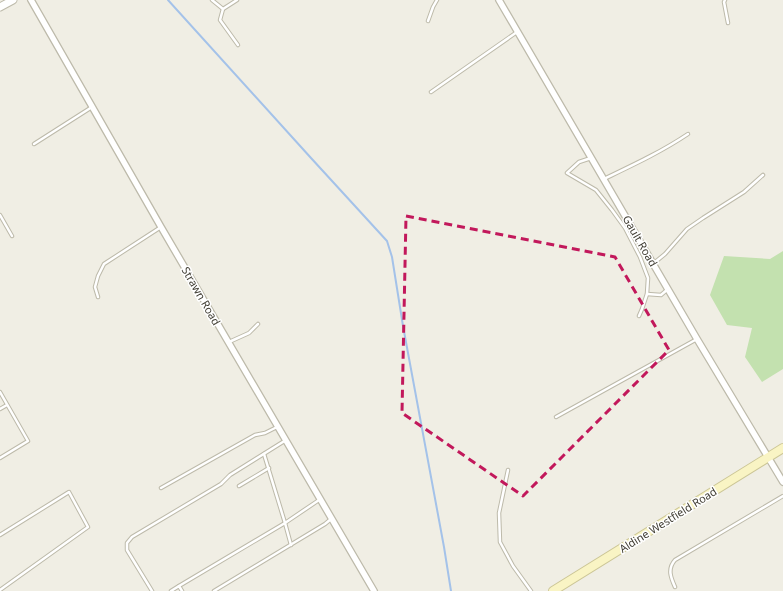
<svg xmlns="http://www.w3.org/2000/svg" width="783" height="591" viewBox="0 0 783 591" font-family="'Noto Sans',sans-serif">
  <rect width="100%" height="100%" fill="#f0eee4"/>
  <path fill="#c3e1af" d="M783,251v118l-21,13 -17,-25 7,-29 -25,-3 -17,-30 14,-39 46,3z"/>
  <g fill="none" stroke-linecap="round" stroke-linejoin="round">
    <path stroke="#a4c2e9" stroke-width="2" d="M168,0l143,158 76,83 5,16 11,69 41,221 7,44"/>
    <defs>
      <g id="service">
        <path d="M212,0l11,9 14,-9"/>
        <path d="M725,0l-1,2 4,21"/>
        <path d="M223,9l-3,11 18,25"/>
        <path d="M428,21l5,-14 4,-7"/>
        <path d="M431,92l86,-60"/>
        <path d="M34,144l58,-37"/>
        <path d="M591,158l-12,4 -12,11 29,17 16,20 13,18 15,29 8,21 -1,16 -5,15 -3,7"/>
        <path d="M604,179c29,-14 57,-27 84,-45"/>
        <path d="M0,215l12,21"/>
        <path d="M654,263l11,-9 22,-25 16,-11 41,-26 19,-17"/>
        <path d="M647,294l14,1 7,-6"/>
        <path d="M98,297l-3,-10 3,-11 6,-12 57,-37"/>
        <path d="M229,342l20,-9 9,-9"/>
        <path d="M0,392l28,49 -28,17"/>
        <path d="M0,409l7,-4"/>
        <path d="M556,417l141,-78"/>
        <path d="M264,454l21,69 34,-23"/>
        <path d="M508,470l-9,43 1,29 13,24 18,25"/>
        <path d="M239,486l30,-18"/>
        <path d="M161,488l94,-53 10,-2 12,-6"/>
        <path d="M0,535l69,-43 19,35 -88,63"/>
        <path d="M179,586l106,-63 6,22"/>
        <path d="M675,587c-4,-9 -8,-18 0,-27l108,-64"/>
        <path d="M152,591l-25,-41v-7l5,-6 89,-53 9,-9 56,-35"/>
        <path d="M171,591l8,-5 3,5"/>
        <path d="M214,591l111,-67 6,-5"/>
      </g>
      <g id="minor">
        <path d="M31,0l130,227 213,364"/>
        <path d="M499,0l198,339 86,143"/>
      </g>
      <path id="tertiary" d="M0,7l13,-7"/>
      <path id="secondary" d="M553,591l230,-143"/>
    </defs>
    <use href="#service" stroke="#bdbaaa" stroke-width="4.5"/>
    <use href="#minor" stroke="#bdbaaa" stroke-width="8"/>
    <use href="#tertiary" stroke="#bdbaaa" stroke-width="9"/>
    <use href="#secondary" stroke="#ccc696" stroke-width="10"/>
    <use href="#service" stroke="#fff" stroke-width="2.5"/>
    <use href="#minor" stroke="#fff" stroke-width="5.5"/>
    <use href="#tertiary" stroke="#fff" stroke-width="7"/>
    <use href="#secondary" stroke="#f9f4c4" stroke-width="8"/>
  </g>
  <path fill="none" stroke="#c2185b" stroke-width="3" stroke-dasharray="8 5" stroke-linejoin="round" d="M406,216l209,41 54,93 -146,146 -121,-83z"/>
  <g text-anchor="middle" stroke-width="3" stroke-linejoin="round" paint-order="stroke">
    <g font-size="11" fill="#413e34" stroke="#fff">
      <text transform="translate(640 241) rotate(60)" y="4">Gault Road</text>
      <text transform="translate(201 296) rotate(60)" y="4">Strawn Road</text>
      <text transform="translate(668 520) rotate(-32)" y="4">Aldine Westfield Road</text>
    </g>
  </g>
</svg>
